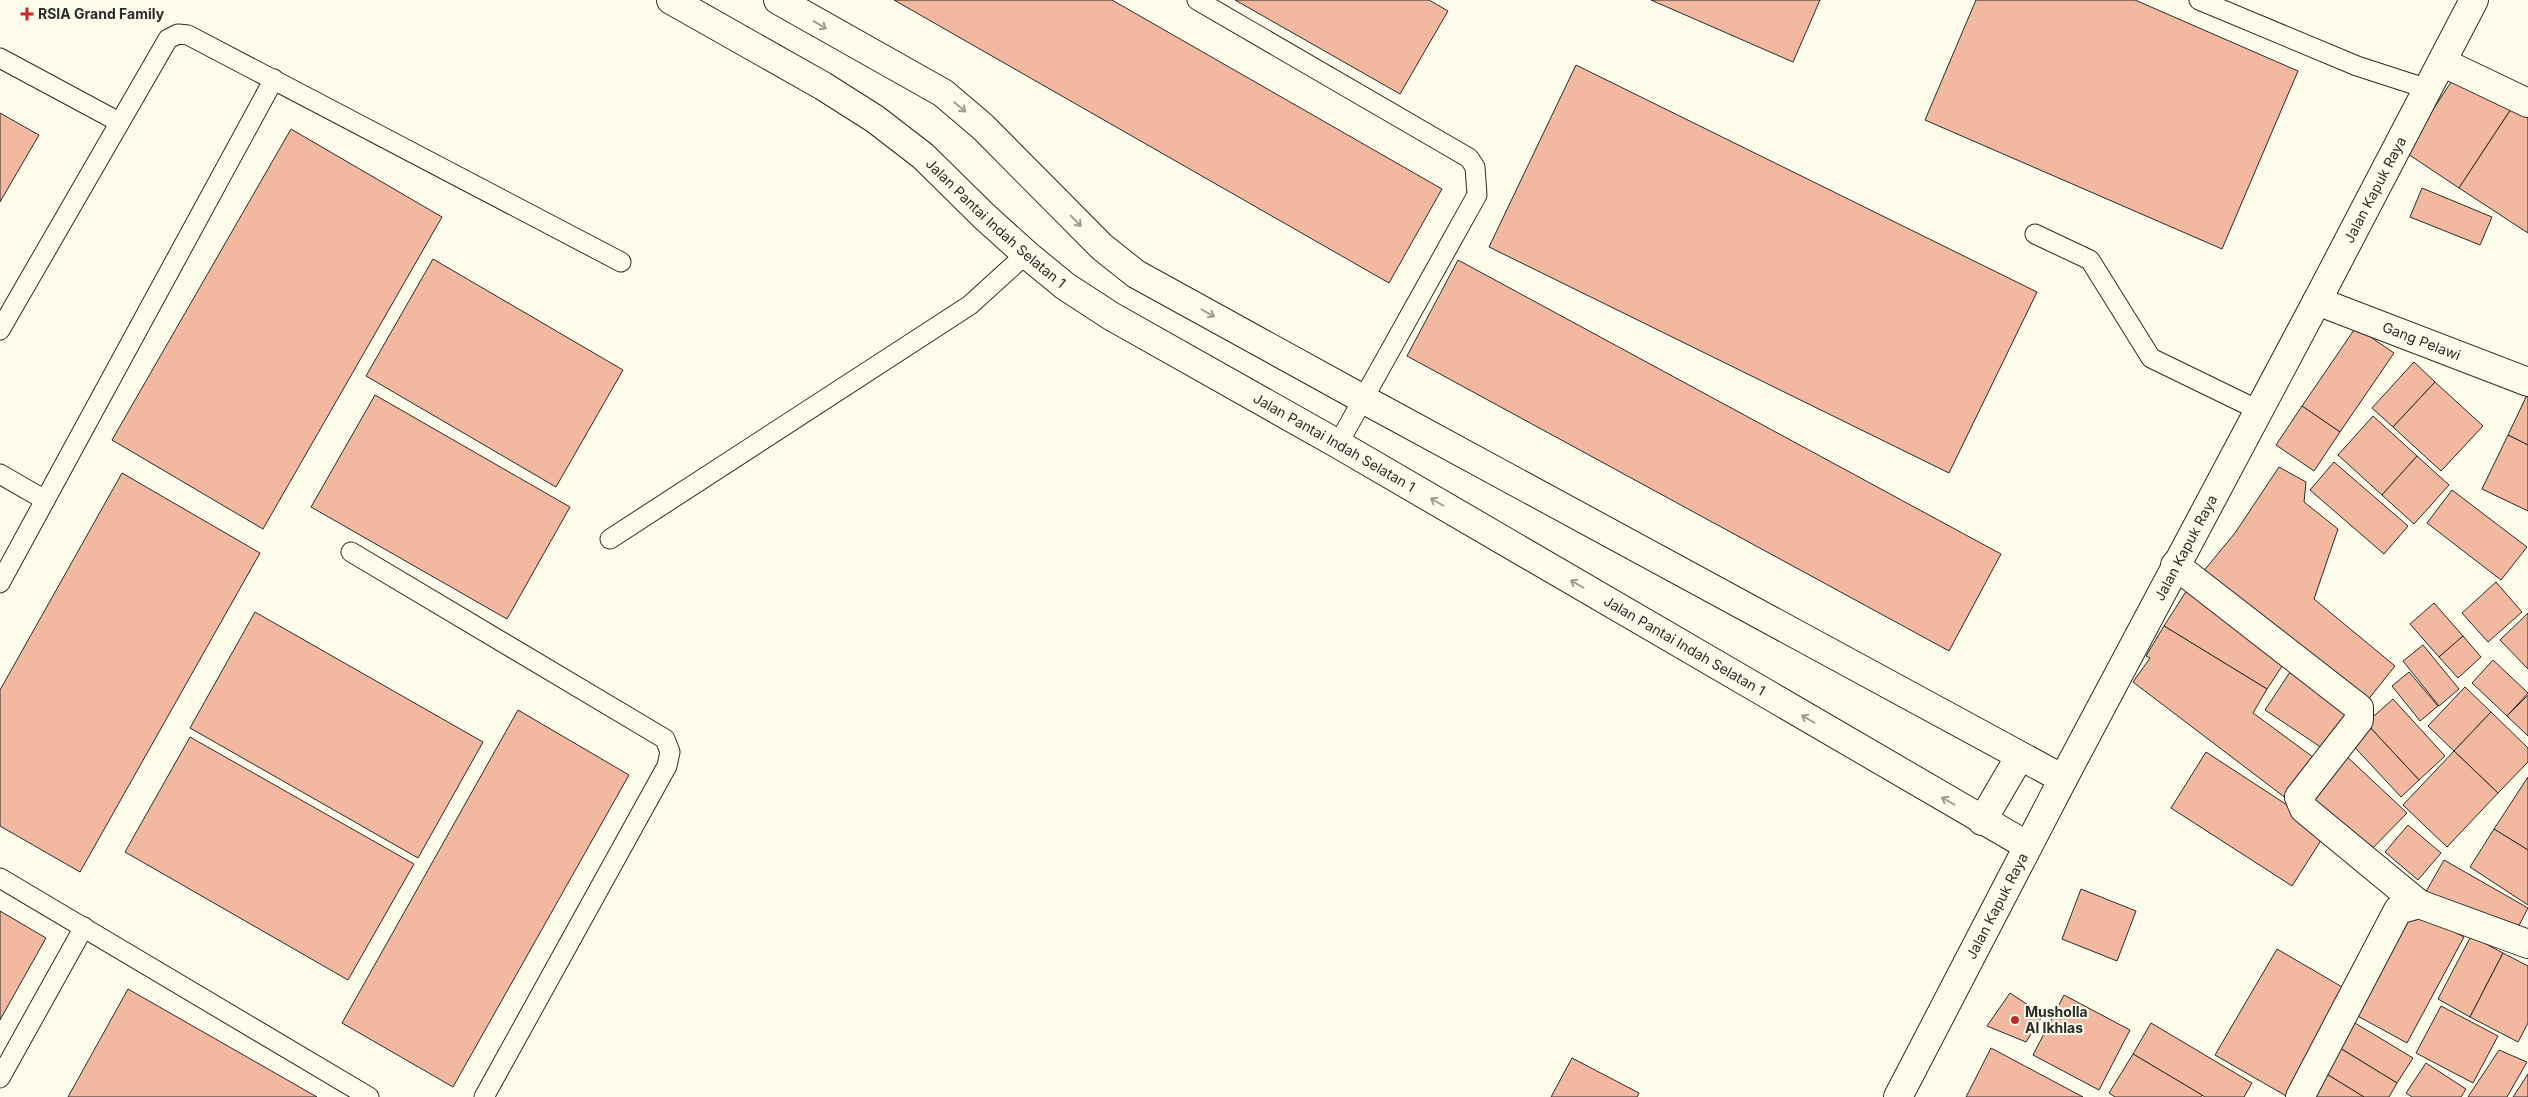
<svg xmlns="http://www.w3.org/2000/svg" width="2528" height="1097" viewBox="0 0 2528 1097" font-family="Inter,sans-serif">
  <rect width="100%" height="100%" fill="#fdfbea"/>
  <g fill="#f2b8a0" stroke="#2b2b2b">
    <path d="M894,0h218l330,189 -53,94z"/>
    <path d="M1235,0h194l19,11 -48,83z"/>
    <path d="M1651,0h169l-27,62z"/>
    <path d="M1976,0h159l163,71 -76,178 -297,-129z"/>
    <path d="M1576,65l461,227 -88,181 -460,-226z"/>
    <path d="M2459,70l54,36 -54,82 -54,-36z"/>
    <path d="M2513,106l15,8v119l-69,-45z"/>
    <path d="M0,113l39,22 -39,67z"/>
    <path d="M291,129l151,88 -179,312 -151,-89z"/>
    <path d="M2422,188l70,29 -12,28 -70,-28z"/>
    <path d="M433,259l190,111 -67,117 -190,-111z"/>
    <path d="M1458,260l543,294 -52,97 -542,-295z"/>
    <path d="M2356,327l38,26 -54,79 -38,-26z"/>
    <path d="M2414,362l21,20 -42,45 -21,-19z"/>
    <path d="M2435,382l48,44 -42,45 -48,-44z"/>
    <path d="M2528,393v52l-20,-10z"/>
    <path d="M375,395l195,112 -63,112 -196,-112z"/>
    <path d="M2302,406l38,26 -26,39 -38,-26z"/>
    <path d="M2373,416l44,40 -35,39 -44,-40z"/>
    <path d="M2508,435l20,10v66l-46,-22z"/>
    <path d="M2417,456l32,29 -35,39 -32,-29z"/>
    <path d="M2334,462l74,64 -24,28 -74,-64z"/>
    <path d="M2279,467l27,15 -2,20 34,27 -24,70 81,67 -32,40 -161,-133 33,-40z"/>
    <path d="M122,473l138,80 -180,319 -80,-46v-136z"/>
    <path d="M2452,490l75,57 -26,33 -74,-57z"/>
    <path d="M2496,582l26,30 -34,30 -26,-29z"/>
    <path d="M2187,590l103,64 -23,35 -103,-63z"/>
    <path d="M2434,603l29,33 -24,21 -29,-33z"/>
    <path d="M255,612l228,130 -65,116 -228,-130z"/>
    <path d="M2528,613v56l-28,-29z"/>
    <path d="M2164,626l103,63 -14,24 64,47 -30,39 -154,-117 17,-24 -4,-2z"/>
    <path d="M2463,636l18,21 -23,21 -19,-21z"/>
    <path d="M2423,645l36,44 -20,17 -36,-45z"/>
    <path d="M2493,660l35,33 -21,23 -35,-33z"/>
    <path d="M2294,666l63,42 -29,44 -63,-42z"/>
    <path d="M2409,672l29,34 -18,15 -28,-35z"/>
    <path d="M2465,687l26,25 -37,39 -26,-25z"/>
    <path d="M2528,695v41l-21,-20z"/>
    <path d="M2393,699l52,57 -26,24 -53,-57z"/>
    <path d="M518,710l111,65 -176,312 -111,-64z"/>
    <path d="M2491,712l37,36v14l-30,31 -44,-42z"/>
    <path d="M2366,723l53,57 -18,17 -53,-57z"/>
    <path d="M190,737l224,127 -66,116 -223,-128z"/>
    <path d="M2454,751l44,42 -51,54 -44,-42z"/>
    <path d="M2206,752l121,79 -35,55 -121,-78z"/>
    <path d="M2342,752l65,61 -40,41 -65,-56z"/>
    <path d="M2528,777v73l-34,-21z"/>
    <path d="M2408,825l33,28 -23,27 -33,-28z"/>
    <path d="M2494,829l34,21v55l-58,-38z"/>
    <path d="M2444,860l84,48 -14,27 -91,-38z"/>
    <path d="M2081,889l55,22 -19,50 -55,-22z"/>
    <path d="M2410,908l54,29 -57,106 -53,-29z"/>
    <path d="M0,911l46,27 -46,82z"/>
    <path d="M2471,936l32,17 -33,64 -32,-18z"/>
    <path d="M2277,949l72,42 -61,106 -73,-42z"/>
    <path d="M2503,953l25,13v57l-10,19 -48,-25z"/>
    <path d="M128,989l189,108h-249z"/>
    <path d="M2010,993l33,22 -17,27 -39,-16z"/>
    <path d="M2064,995l66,35 -31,60 -66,-35z"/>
    <path d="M2441,1006l57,30 -25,47 -57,-30z"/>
    <path d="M2350,1020l63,38 -16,25 -62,-38z"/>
    <path d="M2151,1023l101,60 -8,14h-39l-72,-43z"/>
    <path d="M2335,1045l62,38 -8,14h-25l-44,-27z"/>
    <path d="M1991,1048l92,49h-117z"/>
    <path d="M2499,1050l28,12 -20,35h-39z"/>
    <path d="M2133,1054l69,41 -1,2h-86l-6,-4z"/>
    <path d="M1572,1058l67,35 -2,4h-86z"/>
    <path d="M2426,1063l40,26 -5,8h-49l-6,-4z"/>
    <path d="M2320,1070l44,27h-60z"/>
    <path d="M2528,1074v23h-15z"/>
  </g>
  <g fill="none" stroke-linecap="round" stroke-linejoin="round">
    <defs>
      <g id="service">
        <path d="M1197,0l272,158 6,9 2,28 -139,249"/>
        <path d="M2199,0l158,66 71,23"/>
        <path d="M0,58l119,64"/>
        <path d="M2035,234l55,26 61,98 107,52"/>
        <path d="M0,330l168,-291 10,-5 10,1 433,227"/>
        <path d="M0,474l45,26"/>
        <path d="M610,539l360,-234 56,-51"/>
        <path d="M351,552l314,187 5,13 -3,14 -183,331"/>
        <path d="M0,583l274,-504"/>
        <path d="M0,878l369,219"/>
        <path d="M0,1078l84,-151"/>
      </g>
      <g id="minor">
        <path d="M2442,62l86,41"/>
        <path id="s1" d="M2317,301l211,81"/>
        <path d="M2175,565l184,143v12l-60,77 5,12 115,95"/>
        <path d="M2300,1097l98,-187 21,-6 109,40"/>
      </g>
      <g id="tertiary">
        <path id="s2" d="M671,0l152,86 52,33 48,37 62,61 41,37 39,32 46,30 227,128 690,402"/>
        <path d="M778,0l165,93 40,34 119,120 34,27 227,125 700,380"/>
        <path d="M1982,821l38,-65"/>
      </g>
      <g id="secondary">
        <path id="s3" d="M1898,1097l165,-318 254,-478 157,-301"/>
      </g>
    </defs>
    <use href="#service" stroke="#2b2b2b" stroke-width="21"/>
    <use href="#minor" stroke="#2b2b2b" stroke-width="30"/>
    <use href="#tertiary" stroke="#2b2b2b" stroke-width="30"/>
    <use href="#secondary" stroke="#2b2b2b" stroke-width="30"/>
    <use href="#service" stroke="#fdfbea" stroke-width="19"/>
    <use href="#minor" stroke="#fdfbea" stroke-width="28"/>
    <use href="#tertiary" stroke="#fdfbea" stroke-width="28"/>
    <use href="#secondary" stroke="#fdfbea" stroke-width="28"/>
  </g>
  <defs><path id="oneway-shaft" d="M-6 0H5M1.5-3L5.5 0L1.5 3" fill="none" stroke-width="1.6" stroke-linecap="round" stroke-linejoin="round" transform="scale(1.25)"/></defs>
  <g stroke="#9e9d94">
    <use href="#oneway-shaft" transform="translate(820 25) rotate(31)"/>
    <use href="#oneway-shaft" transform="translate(960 107) rotate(40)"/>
    <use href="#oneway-shaft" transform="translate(1076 221) rotate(46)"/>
    <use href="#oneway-shaft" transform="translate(1208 313) rotate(29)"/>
    <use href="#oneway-shaft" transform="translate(1437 502) rotate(-150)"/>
    <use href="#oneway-shaft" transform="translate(1577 584) rotate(-150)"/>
    <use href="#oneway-shaft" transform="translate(1808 719) rotate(-150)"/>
    <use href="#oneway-shaft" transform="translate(1948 801) rotate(-150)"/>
  </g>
  <g fill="#c62828" stroke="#fdfbea" stroke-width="2">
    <path d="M24.5 6.5h5v5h5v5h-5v5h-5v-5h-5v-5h5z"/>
    <circle cx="2015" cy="1020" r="5"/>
  </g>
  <g text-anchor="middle" stroke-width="4" stroke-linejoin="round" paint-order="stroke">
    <g font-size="14" font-weight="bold" fill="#2b2b2b" stroke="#fdfbea" text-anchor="start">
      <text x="38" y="19">RSIA Grand Family</text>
      <text x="2025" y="1017">Musholla<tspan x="2025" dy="16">Al Ikhlas</tspan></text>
    </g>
    <g font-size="14" fill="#2b2b2b" stroke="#fdfbea">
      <text dy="5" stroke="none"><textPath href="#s3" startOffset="1025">Jalan Kapuk Raya</textPath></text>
      <text dy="5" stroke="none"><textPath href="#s2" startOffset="396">Jalan Pantai Indah Selatan 1</textPath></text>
      <text dy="5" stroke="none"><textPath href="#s1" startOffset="112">Gang Pelawi</textPath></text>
      <text dy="5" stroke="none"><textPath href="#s2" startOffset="801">Jalan Pantai Indah Selatan 1</textPath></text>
      <text dy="5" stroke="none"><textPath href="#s3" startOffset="620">Jalan Kapuk Raya</textPath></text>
      <text dy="5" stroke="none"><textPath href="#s2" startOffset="1206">Jalan Pantai Indah Selatan 1</textPath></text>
      <text dy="5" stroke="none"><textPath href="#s3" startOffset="215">Jalan Kapuk Raya</textPath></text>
    </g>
  </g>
</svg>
